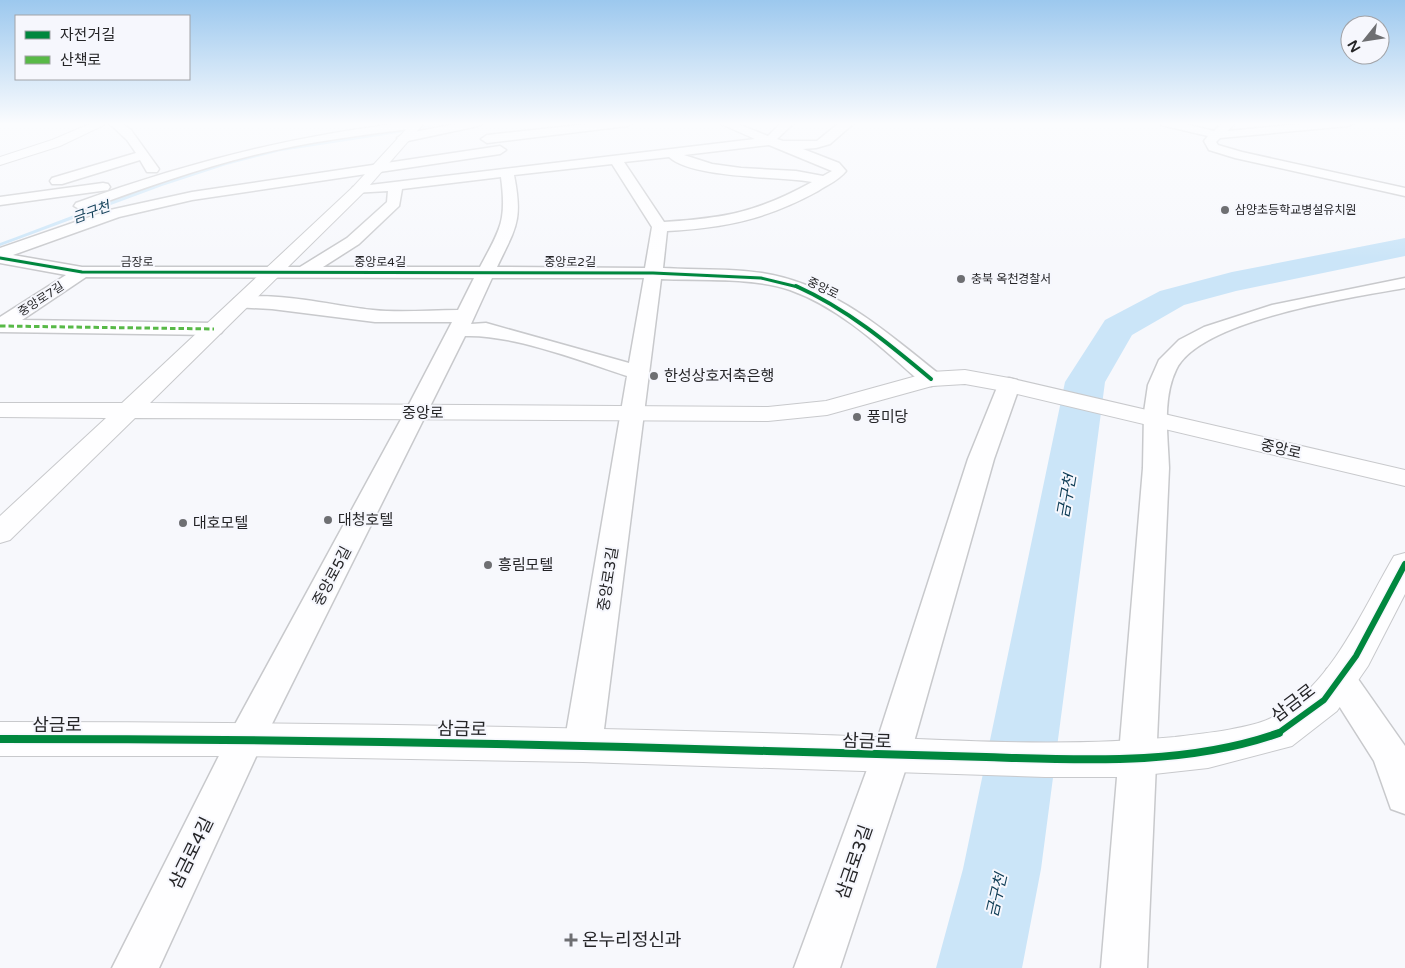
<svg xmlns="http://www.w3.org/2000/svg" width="1405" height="968" viewBox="0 0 1405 968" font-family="'Varela Round','Noto Sans KR',sans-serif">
  <rect width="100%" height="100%" fill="#f7f8fc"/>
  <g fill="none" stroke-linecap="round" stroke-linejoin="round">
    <path fill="#cbe5f8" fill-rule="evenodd" d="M441,123h6l-49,10 -117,18 -55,14 -64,21 -162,60v-3c85,-31 169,-67 258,-89 60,-15 122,-19 183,-31z"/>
    <path fill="#cbe5f8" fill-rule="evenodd" d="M1405,238v18l-169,35 -52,14 -52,30 -27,47 -64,487 -19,99h-86l27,-99 102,-487 40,-62 55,-29 72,-19z"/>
    <defs>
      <g id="street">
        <path d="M109,123h13l9,7 28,39 -2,3h-10l-7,-12 -78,24h-10l-2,-3 2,-3 84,-25 -9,-13z"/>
        <path d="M404,123h16l2,2 -6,3c-54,7 -109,14 -162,27 -57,14 -113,34 -168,54l-5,1 -7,-4 2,-3c107,-39 214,-67 328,-80z"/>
        <path d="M461,123h23l-6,3 -75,16 -6,-4 6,-4z"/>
        <path d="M598,123h35l-6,3 -140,17 -6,-4 6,-4z"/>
        <path d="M719,123h16l33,13 13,-13h13l-17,16 6,2h34l22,-18h15l-24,21 -14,4 -13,1 36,14 7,8c-7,9 -19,14 -28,20 -51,28 -93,37 -151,40l-4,37c32,2 67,0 99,5 71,11 123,58 177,101l3,5 -3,5 -8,2 -8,-2c-40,-35 -82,-76 -133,-94 -38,-13 -89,-9 -129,-11l-59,466 -6,12 -13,4 -13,-4 -6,-12 63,-369c-45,-15 -116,-42 -162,-40l-205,412 -101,220h-47l121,-240 172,-316 47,-90h-77l-103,-13 -38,-2 -2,-4 2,-4c37,-9 100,7 139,11 28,3 57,0 85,0l16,-32 -388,-1 -64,43 192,3 7,2 3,4 -3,4 -7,2 -214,-3v-15l66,-42 -66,-12v-15l110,-38 82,-18 308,-46 6,4 -6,4 -308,46 -73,17 -106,38 69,12h218l47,-29 40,-36 1,-11 -35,2 -2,-3 2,-3 402,-48zM769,145l63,26 -9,5 -27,-5 -55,-3 -29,-4 -28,-9zM669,157c24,22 110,19 143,25 -55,30 -85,36 -148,40l-40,-60zM612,164l40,63 -7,41 -148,-1c19,-40 26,-46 17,-92zM501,177c6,45 -1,52 -21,90h-157l36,-23 40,-38 3,-17zM492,278h152l-15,85 -143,-40 -15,1z"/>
        <path d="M1159,123h21l34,8 8,-8h13l-7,8 84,-8h42l-6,3 -128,12 -4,4 2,3 24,7 163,36v8l-170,-38 -26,-8 -5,-9 4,-5 -47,-11z"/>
        <path d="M103,183l5,1 2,3 -2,3 -108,15v-8z"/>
        <path d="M1405,278v10c-52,9 -206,32 -229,82 -14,29 -8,67 -7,98l-22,500h-46l42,-500 1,-56 4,-27 11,-25 20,-20 25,-13 68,-22z"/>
        <path d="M1009,378l8,2 3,5 -26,74 -84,297 -70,212h-46l78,-212 96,-297 30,-74 3,-5z"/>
        <path d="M1339,665l12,4 54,77v68l-14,-5 -17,-48 -52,-82 5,-10z"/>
      </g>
      <g id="secondary">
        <path d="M92,123h16l-48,23 -60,19v-8l52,-17z"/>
        <path d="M412,123h12l-61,70 -213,210 618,4 58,-6 105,-29 34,-2 44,8 396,92v16l-396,-94 -44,-8 -33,2 -105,29 -59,6 -633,-3 -125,122 -10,3v-27l106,-98 -106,-1v-14h122l231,-216z"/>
        <path d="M1405,553v41l-37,72 -31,45 -45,35 -84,22 -81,9h-82l-462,-15 -337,-6h-246v-34c265,0 530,4 796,12 125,4 253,15 379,3 24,-3 73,-8 94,-18 62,-31 92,-107 125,-163z"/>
      </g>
    </defs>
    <use href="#street" stroke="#c8c9cc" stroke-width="3"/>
    <use href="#secondary" stroke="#c8c9cc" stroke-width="2"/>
    <use href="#street" fill="#fefeff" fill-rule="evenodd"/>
    <use href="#secondary" fill="#fefeff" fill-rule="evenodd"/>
    <path stroke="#58b947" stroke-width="3" stroke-dasharray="5.5 3" stroke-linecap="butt" d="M0,326l214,3"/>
    <defs>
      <path id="cycleway-far3" d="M0,258l82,14 571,1 108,5 37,9"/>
      <path id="cycleway-far2" d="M796,286c51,23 92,57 135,93"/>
      <path id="cycleway-far1" d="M1277,734l47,-34 32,-44 49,-92"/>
      <path id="cycleway" d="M0,739c256,0 511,4 767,12 73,2 146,4 219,6 97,3 200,9 293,-24"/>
    </defs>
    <use href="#cycleway-far3" stroke="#f6f7fd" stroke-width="5"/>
    <use href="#cycleway-far2" stroke="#f6f7fd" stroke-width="6"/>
    <use href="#cycleway-far1" stroke="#f6f7fd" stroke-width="9"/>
    <use href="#cycleway" stroke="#f6f7fd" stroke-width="11"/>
    <use href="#cycleway-far3" stroke="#00873e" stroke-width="3"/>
    <use href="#cycleway-far2" stroke="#00873e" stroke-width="4"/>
    <use href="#cycleway-far1" stroke="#00873e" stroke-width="6"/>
    <use href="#cycleway" stroke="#00873e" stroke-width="8"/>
  </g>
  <linearGradient id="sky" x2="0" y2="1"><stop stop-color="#9cc8ee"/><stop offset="0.48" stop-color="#fbfcfe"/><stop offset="1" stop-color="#fbfcfe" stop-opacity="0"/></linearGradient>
  <rect width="1405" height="258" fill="url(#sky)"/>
  <g fill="#6e6f72" stroke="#f6f7fd" stroke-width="2">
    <circle cx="1225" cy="210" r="5"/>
    <circle cx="961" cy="279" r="5"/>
    <circle cx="654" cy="376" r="5"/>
    <circle cx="857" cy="417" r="5"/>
    <circle cx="328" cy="520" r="5"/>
    <circle cx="183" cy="523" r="5"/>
    <circle cx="488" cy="565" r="5"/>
    <path d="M568.5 932.5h5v5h5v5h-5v5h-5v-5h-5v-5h5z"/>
  </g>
  <g text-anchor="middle" stroke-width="4" stroke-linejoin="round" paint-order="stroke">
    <g font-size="12" fill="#252527" stroke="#f6f7fd" text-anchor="start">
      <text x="1235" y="214">삼양초등학교병설유치원</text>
      <text x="971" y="283">충북 옥천경찰서</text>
    </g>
    <g font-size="12" fill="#252527" stroke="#f6f7fd">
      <text x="137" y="266">금장로</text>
      <text x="380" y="266">중앙로4길</text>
      <text x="570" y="266">중앙로2길</text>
      <text transform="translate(823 288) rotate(26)" y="4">중앙로</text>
      <text transform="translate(41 299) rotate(-33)" y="4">중앙로7길</text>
    </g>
    <g font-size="14" font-style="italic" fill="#0e3c55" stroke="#f6f7fd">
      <text transform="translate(91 212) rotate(-20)" y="5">금구천</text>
    </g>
    <g font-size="15" fill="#252527" stroke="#f6f7fd" text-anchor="start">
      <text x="664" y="381">한성상호저축은행</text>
      <text x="867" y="422">풍미당</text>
      <text x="338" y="525">대청호텔</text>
      <text x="193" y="528">대호모텔</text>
      <text x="498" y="570">흥림모텔</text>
    </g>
    <g font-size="15" fill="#252527" stroke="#f6f7fd">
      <text x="423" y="418">중앙로</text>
      <text transform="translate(1281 449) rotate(13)" y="5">중앙로</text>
      <text transform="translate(332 576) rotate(-62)" y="5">중앙로5길</text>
      <text transform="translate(608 579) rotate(-81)" y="5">중앙로3길</text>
    </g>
    <g font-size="16" font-style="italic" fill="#0e3c55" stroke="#f6f7fd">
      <text transform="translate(1066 496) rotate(-80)" y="6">금구천</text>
      <text transform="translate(996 895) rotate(-77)" y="6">금구천</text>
    </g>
    <g font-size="18" fill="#252527" stroke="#f6f7fd">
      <text transform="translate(1293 703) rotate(-37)" y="6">삼금로</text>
      <text x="57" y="731">삼금로</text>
      <text transform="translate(462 729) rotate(1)" y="6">삼금로</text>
      <text transform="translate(867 741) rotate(2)" y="6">삼금로</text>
      <text transform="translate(191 853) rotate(-64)" y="6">삼금로4길</text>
      <text transform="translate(854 862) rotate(-71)" y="6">삼금로3길</text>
    </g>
    <g font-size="18" fill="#252527" stroke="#f6f7fd" text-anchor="start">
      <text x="582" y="946">온누리정신과</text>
    </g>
  </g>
  <rect x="15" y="15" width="175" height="65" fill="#f6f7fd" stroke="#a2a3a7"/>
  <rect x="25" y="31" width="25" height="8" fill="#00873e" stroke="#a2a3a7"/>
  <text x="60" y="40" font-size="15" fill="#252527">자전거길</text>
  <rect x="25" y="56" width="25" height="8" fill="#58b947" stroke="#a2a3a7"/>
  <text x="60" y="65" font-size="15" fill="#252527">산책로</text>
  <g transform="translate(1365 40) rotate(240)"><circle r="24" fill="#f6f7fd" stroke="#a2a3a7"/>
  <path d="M0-4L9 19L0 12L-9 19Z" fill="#6e6f72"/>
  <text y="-8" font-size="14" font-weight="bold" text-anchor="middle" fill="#252527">N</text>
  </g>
</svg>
